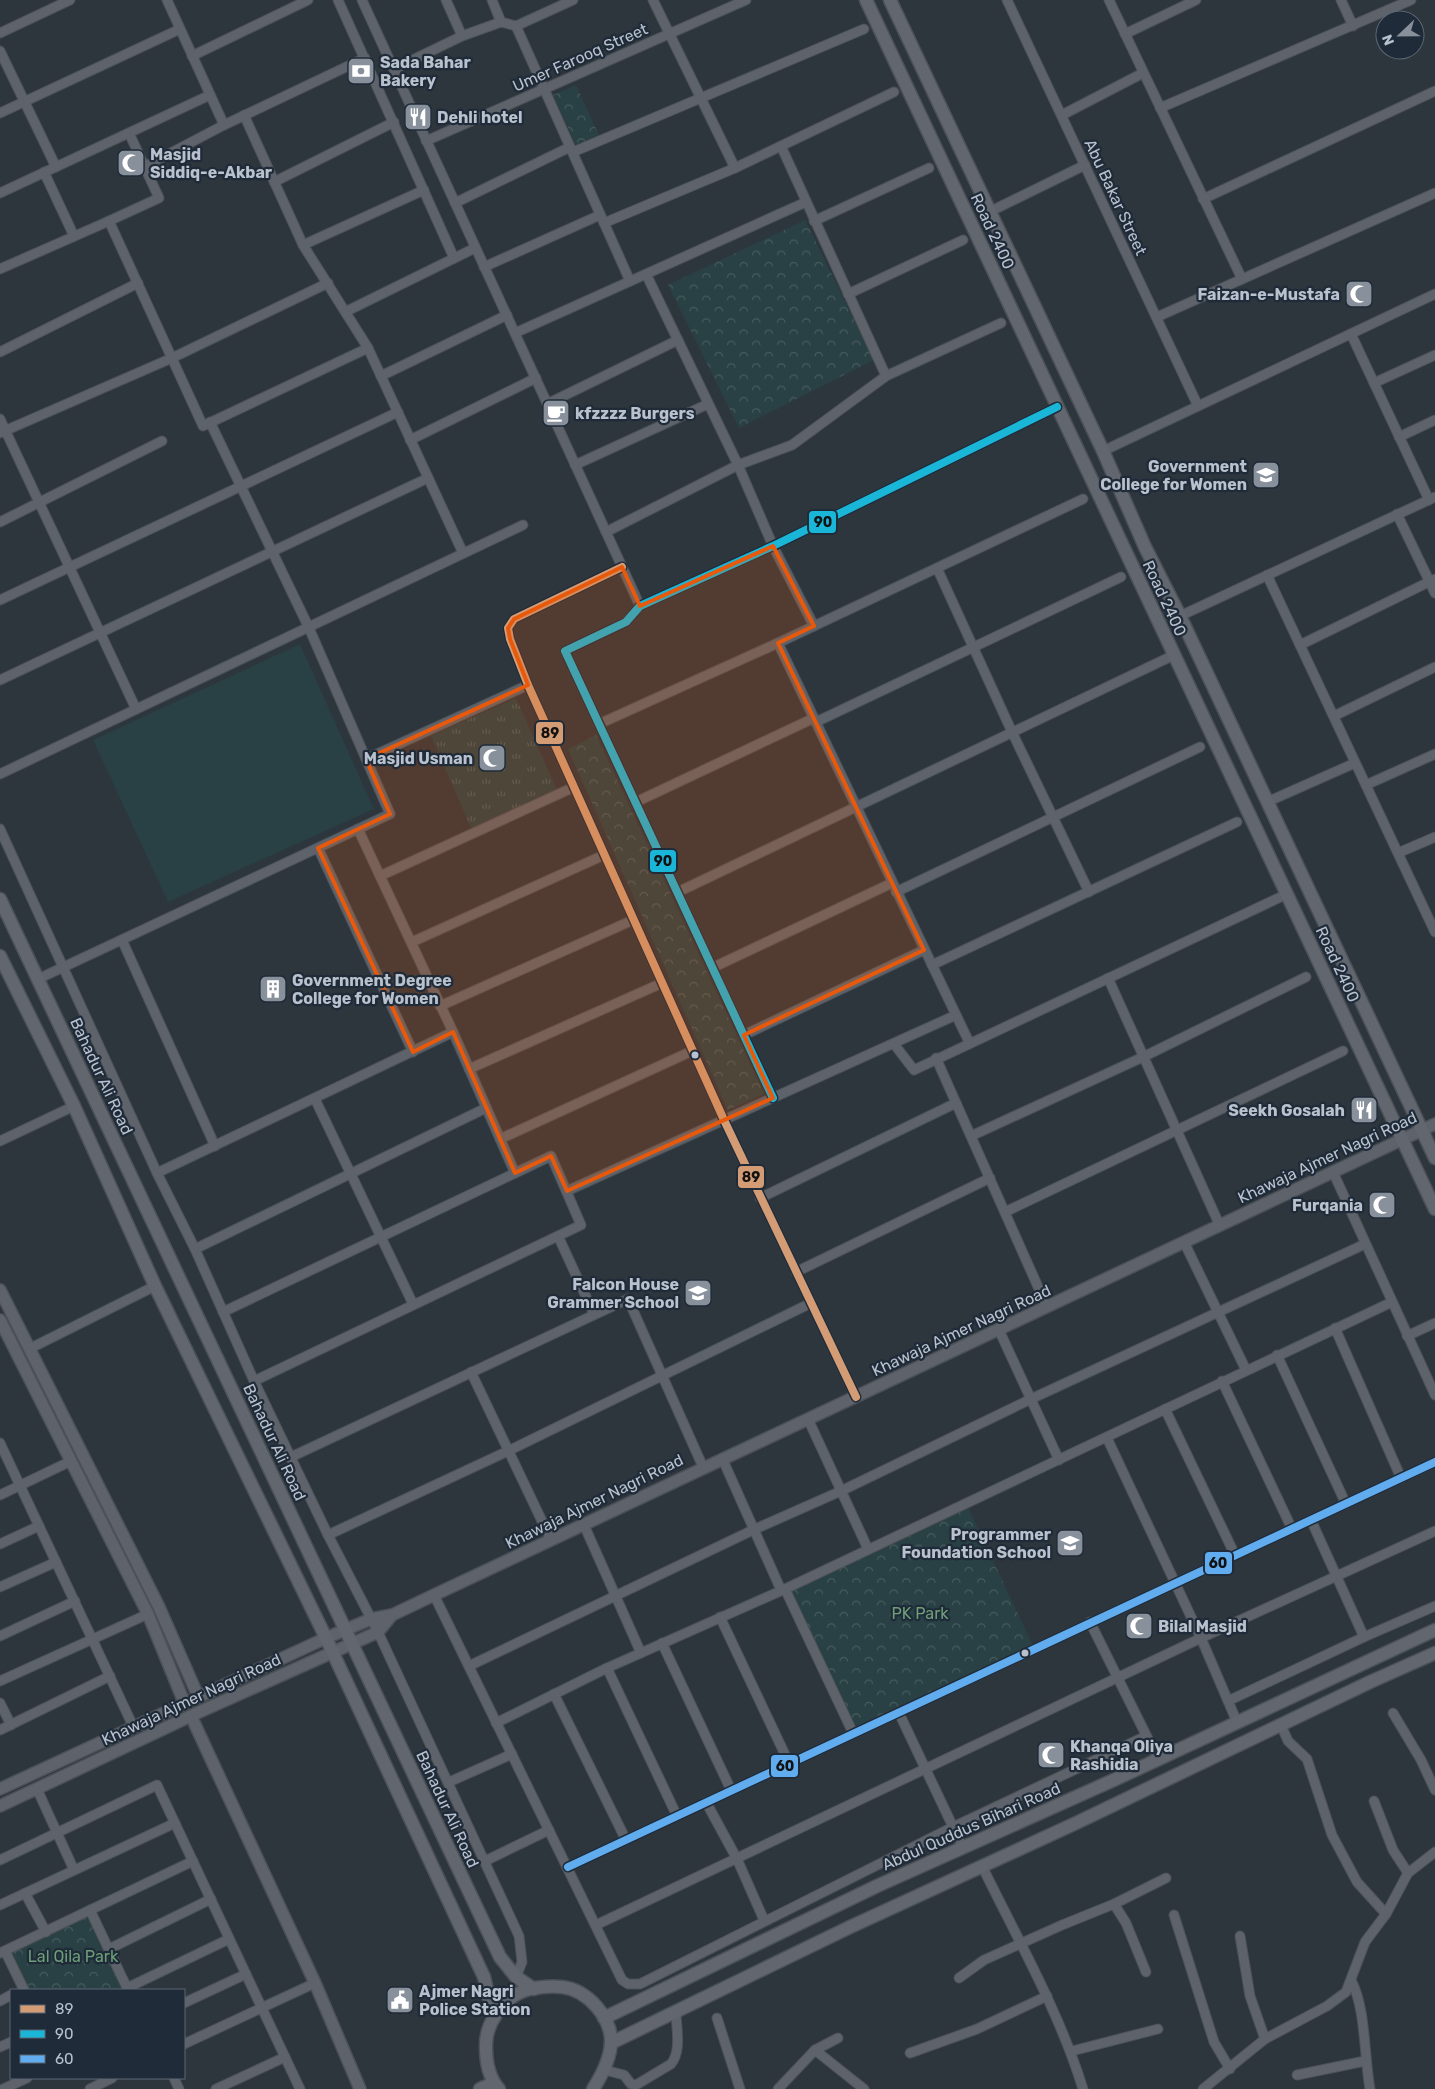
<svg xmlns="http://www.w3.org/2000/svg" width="1435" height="2089" viewBox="0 0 1435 2089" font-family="Rubik,sans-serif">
  <defs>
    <pattern id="grass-tufts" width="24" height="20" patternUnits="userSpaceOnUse" patternTransform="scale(1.25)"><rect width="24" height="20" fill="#294144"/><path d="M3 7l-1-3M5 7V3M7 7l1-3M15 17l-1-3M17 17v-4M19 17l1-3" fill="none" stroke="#465b5e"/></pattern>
    <pattern id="park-crowns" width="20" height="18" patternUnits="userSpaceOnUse" patternTransform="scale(1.25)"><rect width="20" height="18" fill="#294144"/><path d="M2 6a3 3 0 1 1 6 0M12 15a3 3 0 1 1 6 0" fill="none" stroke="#465b5e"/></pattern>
  </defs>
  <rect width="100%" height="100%" fill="#2d353d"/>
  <path fill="url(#grass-tufts)" d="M516,698l41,92 -85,40 -41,-94z"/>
  <g fill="url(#park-crowns)">
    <path d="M576,85l23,50 -23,10 -23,-50z"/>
    <path d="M805,220l69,140 -135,68 -71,-143z"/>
    <path d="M596,735l168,359 -36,16 -160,-361z"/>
    <path d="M966,1503l68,145 -181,85 -72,-143z"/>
    <path d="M90,1910l38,80h-104l-19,-39z"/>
  </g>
  <path fill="#294144" d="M300,644l74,165 -206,93 -75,-162z"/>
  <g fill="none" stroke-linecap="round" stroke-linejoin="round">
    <defs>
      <g id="minor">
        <path d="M167,0l57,125"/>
        <path d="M338,0l116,258"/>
        <path d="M362,0l278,606"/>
        <path d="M446,0l16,36"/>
        <path d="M492,0l9,22"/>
        <path d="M653,0l82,168"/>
        <path d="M1007,0l191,406"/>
        <path d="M1109,0l133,279"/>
        <path d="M1341,0l12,26"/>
        <path d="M516,26l114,255"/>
        <path d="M0,33l70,-33"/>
        <path d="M1125,34l71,-34"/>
        <path d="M0,51l56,116"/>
        <path d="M192,56l116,-56"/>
        <path d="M394,69l68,-33 39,-14 15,4 57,-26"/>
        <path d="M1160,108l251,-108"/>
        <path d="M0,113l180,-84"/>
        <path d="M244,115l59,130 65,103 95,205"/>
        <path d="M1062,115l81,-42"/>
        <path d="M129,133l30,65 -50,23 94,205 165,-78"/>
        <path d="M426,141l320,-141"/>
        <path d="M781,146l105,230"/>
        <path d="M573,152l291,-123"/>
        <path d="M144,167l80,-42 141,-67"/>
        <path d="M44,172l30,64"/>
        <path d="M274,182l120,-60"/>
        <path d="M0,193l210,-98"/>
        <path d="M1203,199l232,-108"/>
        <path d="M455,203l115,-56"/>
        <path d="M989,212l96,-47"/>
        <path d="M814,221l115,-53"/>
        <path d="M604,223l131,-55 159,-76"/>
        <path d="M303,245l121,-55"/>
        <path d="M484,267l116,-52"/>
        <path d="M0,269l109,-48"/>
        <path d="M646,274l92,191 35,81 41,80"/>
        <path d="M848,294l115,-54"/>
        <path d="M347,311l128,-63"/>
        <path d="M1157,317l278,-124"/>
        <path d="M515,333l291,-131"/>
        <path d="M1351,334l78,166"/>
        <path d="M0,352l138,-69"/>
        <path d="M381,376l126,-61"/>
        <path d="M1374,383l61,-28"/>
        <path d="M547,404l131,-64"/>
        <path d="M0,419l136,290"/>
        <path d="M0,433l172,-75 156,-75"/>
        <path d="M1399,437l36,-17"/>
        <path d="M410,440l126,-62"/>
        <path d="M1103,451l332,-157"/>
        <path d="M575,465l133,-61"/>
        <path d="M1397,514l38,79"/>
        <path d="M0,522l162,-81"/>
        <path d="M606,532l132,-67 54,-20 94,-69 115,-53"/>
        <path d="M622,567l-108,52 -6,9 2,11 18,46 196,435 132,277"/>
        <path d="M937,568l75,164 77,160"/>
        <path d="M1267,575l168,357"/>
        <path d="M0,600l398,-188"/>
        <path d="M1180,616l255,-119"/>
        <path d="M778,643l191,399"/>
        <path d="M1300,645l135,-66"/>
        <path d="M0,680l428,-202"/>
        <path d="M1334,716l101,-49"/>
        <path d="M816,722l305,-145"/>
        <path d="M599,724l179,-81 305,-144"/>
        <path d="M366,759l162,-74"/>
        <path d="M0,774l523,-249"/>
        <path d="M1366,785l69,-31"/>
        <path d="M636,802l178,-84"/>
        <path d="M1267,802l88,-39"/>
        <path d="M0,829l157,344 38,76 59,132 74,154 50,97 141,304 3,26 -6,15"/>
        <path d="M358,829l95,203 62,141"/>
        <path d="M318,848l95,204"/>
        <path d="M1398,853l37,-16"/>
        <path d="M380,876l194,-89"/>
        <path d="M678,892l496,-237"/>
        <path d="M896,892l304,-145"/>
        <path d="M122,940l93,206"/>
        <path d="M412,942l192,-87"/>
        <path d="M932,965l305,-143"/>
        <path d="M714,967l178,-84"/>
        <path d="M1108,978l112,248"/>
        <path d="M38,979l352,-165 -81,-186 -99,-206"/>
        <path d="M440,1006l193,-86"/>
        <path d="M744,1035l180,-85"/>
        <path d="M894,1044l20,26 373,-176"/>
        <path d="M936,1058l111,249"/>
        <path d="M469,1069l193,-86"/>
        <path d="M773,1098l-208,-447 61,-29 14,-16 133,-60 284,-139"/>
        <path d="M315,1099l98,205"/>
        <path d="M971,1136l172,-79 163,-80"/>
        <path d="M500,1139l192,-88"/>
        <path d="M0,1141l74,-35"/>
        <path d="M1333,1172l102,223"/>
        <path d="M157,1173l296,-141"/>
        <path d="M567,1191l389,-176"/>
        <path d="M760,1198l196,-95"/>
        <path d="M1005,1212l338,-161"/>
        <path d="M558,1236l36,78"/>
        <path d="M1184,1242l62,128"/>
        <path d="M195,1249l291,-141"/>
        <path d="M796,1272l194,-94"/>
        <path d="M223,1312l328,-156 30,69 -327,156"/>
        <path d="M1335,1328l66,150"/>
        <path d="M999,1330l60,130"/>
        <path d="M1407,1336l28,-13"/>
        <path d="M29,1349l126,-63"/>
        <path d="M1277,1355l69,149"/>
        <path d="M471,1372l80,168"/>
        <path d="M1222,1381l70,148"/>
        <path d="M1165,1409l70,146"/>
        <path d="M808,1419l60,130"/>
        <path d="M1107,1438l94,200 36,84"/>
        <path d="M0,1443l133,283"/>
        <path d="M291,1457l337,-158 75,168"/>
        <path d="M722,1458l59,132"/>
        <path d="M0,1495l71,-34"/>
        <path d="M1311,1520l53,117"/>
        <path d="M584,1525l57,128"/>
        <path d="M328,1535l180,-84 303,-148"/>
        <path d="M0,1544l39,-18"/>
        <path d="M0,1587l56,-25"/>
        <path d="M785,1589l68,144"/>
        <path d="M434,1595l188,385 6,4h12l313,-157 193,-91"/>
        <path d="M720,1617l69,146"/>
        <path d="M1090,1622l68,137"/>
        <path d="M0,1636l75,-35"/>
        <path d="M662,1643l69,147"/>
        <path d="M469,1666l284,-136 88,-39 190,-92 334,-155"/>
        <path d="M607,1668l70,148"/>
        <path d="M0,1681l148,-67"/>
        <path d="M554,1694l72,146"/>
        <path d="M1228,1701l136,-64 71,-31"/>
        <path d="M0,1703l11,22"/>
        <path d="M899,1713l64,135"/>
        <path d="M1393,1713l28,47 14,30"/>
        <path d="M496,1723l111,-55 178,-79 607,-287"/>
        <path d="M1281,1725l7,16 19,18 25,76 25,47 29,32"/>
        <path d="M0,1730l110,-54"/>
        <path d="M449,1782l63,-28"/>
        <path d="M37,1789l37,81"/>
        <path d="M1374,1801l19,49 15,23"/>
        <path d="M706,1802l31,57 27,61"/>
        <path d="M0,1860l157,-75 143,304"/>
        <path d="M485,1861l64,-31"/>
        <path d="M982,1866c36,74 77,145 101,223"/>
        <path d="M568,1867l867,-405"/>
        <path d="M25,1893l21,39"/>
        <path d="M1114,1904l12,19 20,49"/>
        <path d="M0,1905l175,-82"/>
        <path d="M90,1910l38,80"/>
        <path d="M1174,1915l40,127 16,27"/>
        <path d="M596,1925l605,-287 234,-107"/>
        <path d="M1240,1936l10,60 15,43"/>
        <path d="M109,1949l102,-50"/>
        <path d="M5,1951l19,39"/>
        <path d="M0,1953l193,-92"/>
        <path d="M959,1978l25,-18 78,-35 52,-21 52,-26"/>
        <path d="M1351,1980c15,28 13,76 19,109"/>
        <path d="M127,1988l102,-49"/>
        <path d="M0,2001l11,-6"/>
        <path d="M184,2003l62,-29"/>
        <path d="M717,2018l23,71"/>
        <path d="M184,2044l131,-61"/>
        <path d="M0,2047l11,-5"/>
        <path d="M815,2050l49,39"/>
        <path d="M1072,2051l86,-22"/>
        <path d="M910,2053l67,-24 70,-33"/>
        <path d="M605,2070l19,5 7,9 5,1 35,-21c11,-13 5,-37 5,-52"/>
        <path d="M1297,2075l68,-14"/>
        <path d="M174,2078l5,11"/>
        <path d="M3,2089l24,-11"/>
        <path d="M90,2089l22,-11"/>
        <path d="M216,2089l69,-32"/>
        <path d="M778,2089l37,-39 23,-12"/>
        <path d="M1203,2089l62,-50 62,-33 19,-14 19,-50 21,-28 22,-41 27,-21"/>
      </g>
      <g id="tertiary">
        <path d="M0,1290l159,317 39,89"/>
        <path d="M0,1320l148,294 36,88"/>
        <path d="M191,1716l124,267 45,106"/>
        <path d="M0,1789l326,-151 45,-19 21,-4"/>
        <path d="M0,1806l197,-93 181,-81 14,-17 42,-20 1001,-471"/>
      </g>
      <g id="secondary">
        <path d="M866,0l569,1209"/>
        <path d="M890,0l213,451 42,96 35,69 255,542"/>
        <path d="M0,899l500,1058 16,20 18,12"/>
        <path d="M0,956l74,150 81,180 171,352 158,339 10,41"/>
        <path d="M604,2018l273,-132 239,-107 319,-149"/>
        <path d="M611,2043l239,-116 224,-103 296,-142 65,-29"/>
        <path d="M480,2089l14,-6"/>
        <path d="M499,2089c-11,-12 -13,-27 -13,-42 -1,-22 15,-46 35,-55 10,-5 30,-6 41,-5 26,3 50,31 49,56 -1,17 -9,32 -18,46"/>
      </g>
    </defs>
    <use href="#minor" stroke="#4c5157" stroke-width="11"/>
    <use href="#tertiary" stroke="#4c5157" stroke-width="14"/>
    <use href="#secondary" stroke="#4c5157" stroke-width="15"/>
    <use href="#minor" stroke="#5e636b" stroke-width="9"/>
    <use href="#tertiary" stroke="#5e636b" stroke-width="11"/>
    <use href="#secondary" stroke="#62676f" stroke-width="12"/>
    <defs>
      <path id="bus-1" d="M622,567l-108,52 -6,9 2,11 18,46 196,435 132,277"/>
      <path id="bus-2" d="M773,1098l-208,-447 61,-29 14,-16 133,-60 284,-139"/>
      <path id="bus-3" d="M568,1867l867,-405"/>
    </defs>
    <use href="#bus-1" stroke="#1f2b39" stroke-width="11"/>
    <use href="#bus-2" stroke="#1f2b39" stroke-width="11"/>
    <use href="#bus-3" stroke="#1f2b39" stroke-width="11"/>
    <use href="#bus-1" stroke="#d39c74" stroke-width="8"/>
    <use href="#bus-2" stroke="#1ab6d8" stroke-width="8"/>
    <use href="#bus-3" stroke="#60acee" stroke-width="8"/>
  </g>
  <path fill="#e8590c" fill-opacity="0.2" stroke="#e8590c" stroke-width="4" stroke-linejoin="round" d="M773,546l41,80 -36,17 146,307 -180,85 29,63 -206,93 -16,-35 -36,17 -62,-141 -40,20 -95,-204 72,-34 -24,-55 162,-74 -18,-46 -2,-11 6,-9 108,-52 18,39z"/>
  <defs>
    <symbol id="bank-square" viewBox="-11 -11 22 22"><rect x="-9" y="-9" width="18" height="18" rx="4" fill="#87909b" stroke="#1f2b39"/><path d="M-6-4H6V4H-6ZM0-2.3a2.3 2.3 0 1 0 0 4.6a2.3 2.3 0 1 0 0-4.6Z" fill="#fff"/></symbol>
    <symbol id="restaurant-square" viewBox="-11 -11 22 22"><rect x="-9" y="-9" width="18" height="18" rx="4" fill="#87909b" stroke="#1f2b39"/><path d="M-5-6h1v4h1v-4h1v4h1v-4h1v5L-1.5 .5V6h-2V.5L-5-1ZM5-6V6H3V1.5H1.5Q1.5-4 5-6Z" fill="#fff"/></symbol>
    <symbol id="mosque-square" viewBox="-11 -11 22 22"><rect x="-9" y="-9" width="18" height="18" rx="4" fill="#87909b" stroke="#1f2b39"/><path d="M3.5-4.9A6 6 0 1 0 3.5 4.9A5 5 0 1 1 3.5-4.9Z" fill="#fff"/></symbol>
    <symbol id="cafe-square" viewBox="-11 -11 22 22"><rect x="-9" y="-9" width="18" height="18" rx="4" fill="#87909b" stroke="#1f2b39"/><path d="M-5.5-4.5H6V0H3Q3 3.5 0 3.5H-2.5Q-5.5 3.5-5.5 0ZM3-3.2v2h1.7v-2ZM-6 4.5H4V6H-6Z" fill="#fff"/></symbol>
    <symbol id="school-square" viewBox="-11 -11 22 22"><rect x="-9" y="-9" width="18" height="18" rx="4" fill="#87909b" stroke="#1f2b39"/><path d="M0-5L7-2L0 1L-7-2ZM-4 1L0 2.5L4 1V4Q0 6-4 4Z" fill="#fff"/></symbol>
    <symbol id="building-square" viewBox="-11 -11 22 22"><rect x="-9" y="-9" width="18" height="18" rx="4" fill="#87909b" stroke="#1f2b39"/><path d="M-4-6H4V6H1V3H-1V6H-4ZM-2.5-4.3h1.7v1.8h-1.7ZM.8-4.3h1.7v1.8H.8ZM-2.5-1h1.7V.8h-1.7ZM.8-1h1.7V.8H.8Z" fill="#fff"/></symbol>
    <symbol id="civic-square" viewBox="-11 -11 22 22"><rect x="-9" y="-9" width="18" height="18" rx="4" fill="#87909b" stroke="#1f2b39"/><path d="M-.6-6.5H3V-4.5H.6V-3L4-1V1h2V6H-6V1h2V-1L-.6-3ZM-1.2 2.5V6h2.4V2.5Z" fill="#fff"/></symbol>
  </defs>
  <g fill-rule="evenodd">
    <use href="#bank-square" x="345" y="55" width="32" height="32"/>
    <use href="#restaurant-square" x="402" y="101" width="32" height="32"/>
    <use href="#mosque-square" x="115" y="147" width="32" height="32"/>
    <use href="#mosque-square" x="1343" y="278" width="32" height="32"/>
    <use href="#cafe-square" x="540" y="397" width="32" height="32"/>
    <use href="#school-square" x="1250" y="459" width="32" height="32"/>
    <use href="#mosque-square" x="476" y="742" width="32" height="32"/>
    <use href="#building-square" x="257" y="973" width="32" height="32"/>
    <use href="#restaurant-square" x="1348" y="1094" width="32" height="32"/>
    <use href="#mosque-square" x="1366" y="1189" width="32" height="32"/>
    <use href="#school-square" x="682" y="1277" width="32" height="32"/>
    <use href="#school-square" x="1054" y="1527" width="32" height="32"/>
    <use href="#mosque-square" x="1123" y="1610" width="32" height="32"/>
    <use href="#mosque-square" x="1035" y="1739" width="32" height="32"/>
    <use href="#civic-square" x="384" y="1984" width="32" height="32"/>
  </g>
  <g fill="#b8c1cd" stroke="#1f2b39" stroke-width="2">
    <circle cx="695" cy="1055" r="4.5"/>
    <circle cx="1025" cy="1653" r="4.5"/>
  </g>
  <g text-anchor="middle" stroke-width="4.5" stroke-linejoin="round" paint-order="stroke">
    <g font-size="16" fill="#b8c1cd" stroke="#1f2b39">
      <text transform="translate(580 57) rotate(-24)" y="6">Umer Farooq Street</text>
      <text transform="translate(1116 197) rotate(65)" y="6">Abu Bakar Street</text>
      <text transform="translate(993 231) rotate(65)" y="6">Road 2400</text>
      <text transform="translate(1165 598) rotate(65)" y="6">Road 2400</text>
      <text transform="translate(1338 964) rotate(65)" y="6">Road 2400</text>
      <text transform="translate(102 1076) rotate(65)" y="6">Bahadur Ali Road</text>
      <text transform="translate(1327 1157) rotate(-25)" y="6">Khawaja Ajmer Nagri Road</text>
      <text transform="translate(961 1330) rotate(-25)" y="6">Khawaja Ajmer Nagri Road</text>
      <text transform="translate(275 1442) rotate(65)" y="6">Bahadur Ali Road</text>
      <text transform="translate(594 1501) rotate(-26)" y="6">Khawaja Ajmer Nagri Road</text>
      <text transform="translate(191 1699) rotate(-25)" y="6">Khawaja Ajmer Nagri Road</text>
      <text transform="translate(448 1809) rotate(65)" y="6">Bahadur Ali Road</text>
      <text transform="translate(971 1826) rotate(-24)" y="6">Abdul Quddus Bihari Road</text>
    </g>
    <g font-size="16" font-weight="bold" fill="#b8c1cd" stroke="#1f2b39" text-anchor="start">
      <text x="380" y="68">Sada Bahar<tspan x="380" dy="18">Bakery</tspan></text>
      <text x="437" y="123">Dehli hotel</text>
      <text x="150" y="160">Masjid<tspan x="150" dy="18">Siddiq-e-Akbar</tspan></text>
      <text x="1340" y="300" text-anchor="end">Faizan-e-Mustafa</text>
      <text x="575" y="419">kfzzzz Burgers</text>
      <text x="1247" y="472" text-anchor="end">Government<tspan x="1247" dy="18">College for Women</tspan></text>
      <text x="473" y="764" text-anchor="end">Masjid Usman</text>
      <text x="292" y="986">Government Degree<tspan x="292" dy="18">College for Women</tspan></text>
      <text x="1345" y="1116" text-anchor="end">Seekh Gosalah</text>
      <text x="1363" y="1211" text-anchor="end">Furqania</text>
      <text x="679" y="1290" text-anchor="end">Falcon House<tspan x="679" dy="18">Grammer School</tspan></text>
      <text x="1051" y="1540" text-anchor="end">Programmer<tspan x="1051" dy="18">Foundation School</tspan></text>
      <text x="1158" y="1632">Bilal Masjid</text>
      <text x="1070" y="1752">Khanqa Oliya<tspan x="1070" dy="18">Rashidia</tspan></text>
      <text x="419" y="1997">Ajmer Nagri<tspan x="419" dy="18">Police Station</tspan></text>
    </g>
    <g font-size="16" fill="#6e9f78" stroke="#1f2b39">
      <text x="920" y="1619">PK Park</text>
      <text x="73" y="1962">Lal Qila Park</text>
    </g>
  </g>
  <g stroke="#1f2b39" stroke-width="2">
    <rect x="808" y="510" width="29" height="24" rx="5" fill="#1ab6d8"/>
    <rect x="535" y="721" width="29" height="24" rx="5" fill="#d39c74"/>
    <rect x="649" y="849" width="28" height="24" rx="5" fill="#1ab6d8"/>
    <rect x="737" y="1165" width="28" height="24" rx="5" fill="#d39c74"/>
    <rect x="1204" y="1551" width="29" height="24" rx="5" fill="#60acee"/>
    <rect x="770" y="1754" width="29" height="24" rx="5" fill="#60acee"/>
  </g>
  <g font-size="14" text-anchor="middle" font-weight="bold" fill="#111">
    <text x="823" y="527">90</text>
    <text x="550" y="738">89</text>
    <text x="663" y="866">90</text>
    <text x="751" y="1182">89</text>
    <text x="1218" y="1568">60</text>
    <text x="785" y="1771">60</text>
  </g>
  <rect x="10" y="1989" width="175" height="90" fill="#1f2b39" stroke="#5c6774"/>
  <rect x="20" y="2005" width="25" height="8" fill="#d39c74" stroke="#5c6774"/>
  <text x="55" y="2014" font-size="15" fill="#b8c1cd">89</text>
  <rect x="20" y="2030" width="25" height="8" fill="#1ab6d8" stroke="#5c6774"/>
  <text x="55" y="2039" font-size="15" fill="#b8c1cd">90</text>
  <rect x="20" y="2055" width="25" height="8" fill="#60acee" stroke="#5c6774"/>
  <text x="55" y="2064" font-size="15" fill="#b8c1cd">60</text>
  <g transform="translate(1400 35) rotate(248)"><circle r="24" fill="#1f2b39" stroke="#5c6774"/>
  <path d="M0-4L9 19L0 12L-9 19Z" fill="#87909b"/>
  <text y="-8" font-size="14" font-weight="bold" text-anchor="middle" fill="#b8c1cd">N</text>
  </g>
</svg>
